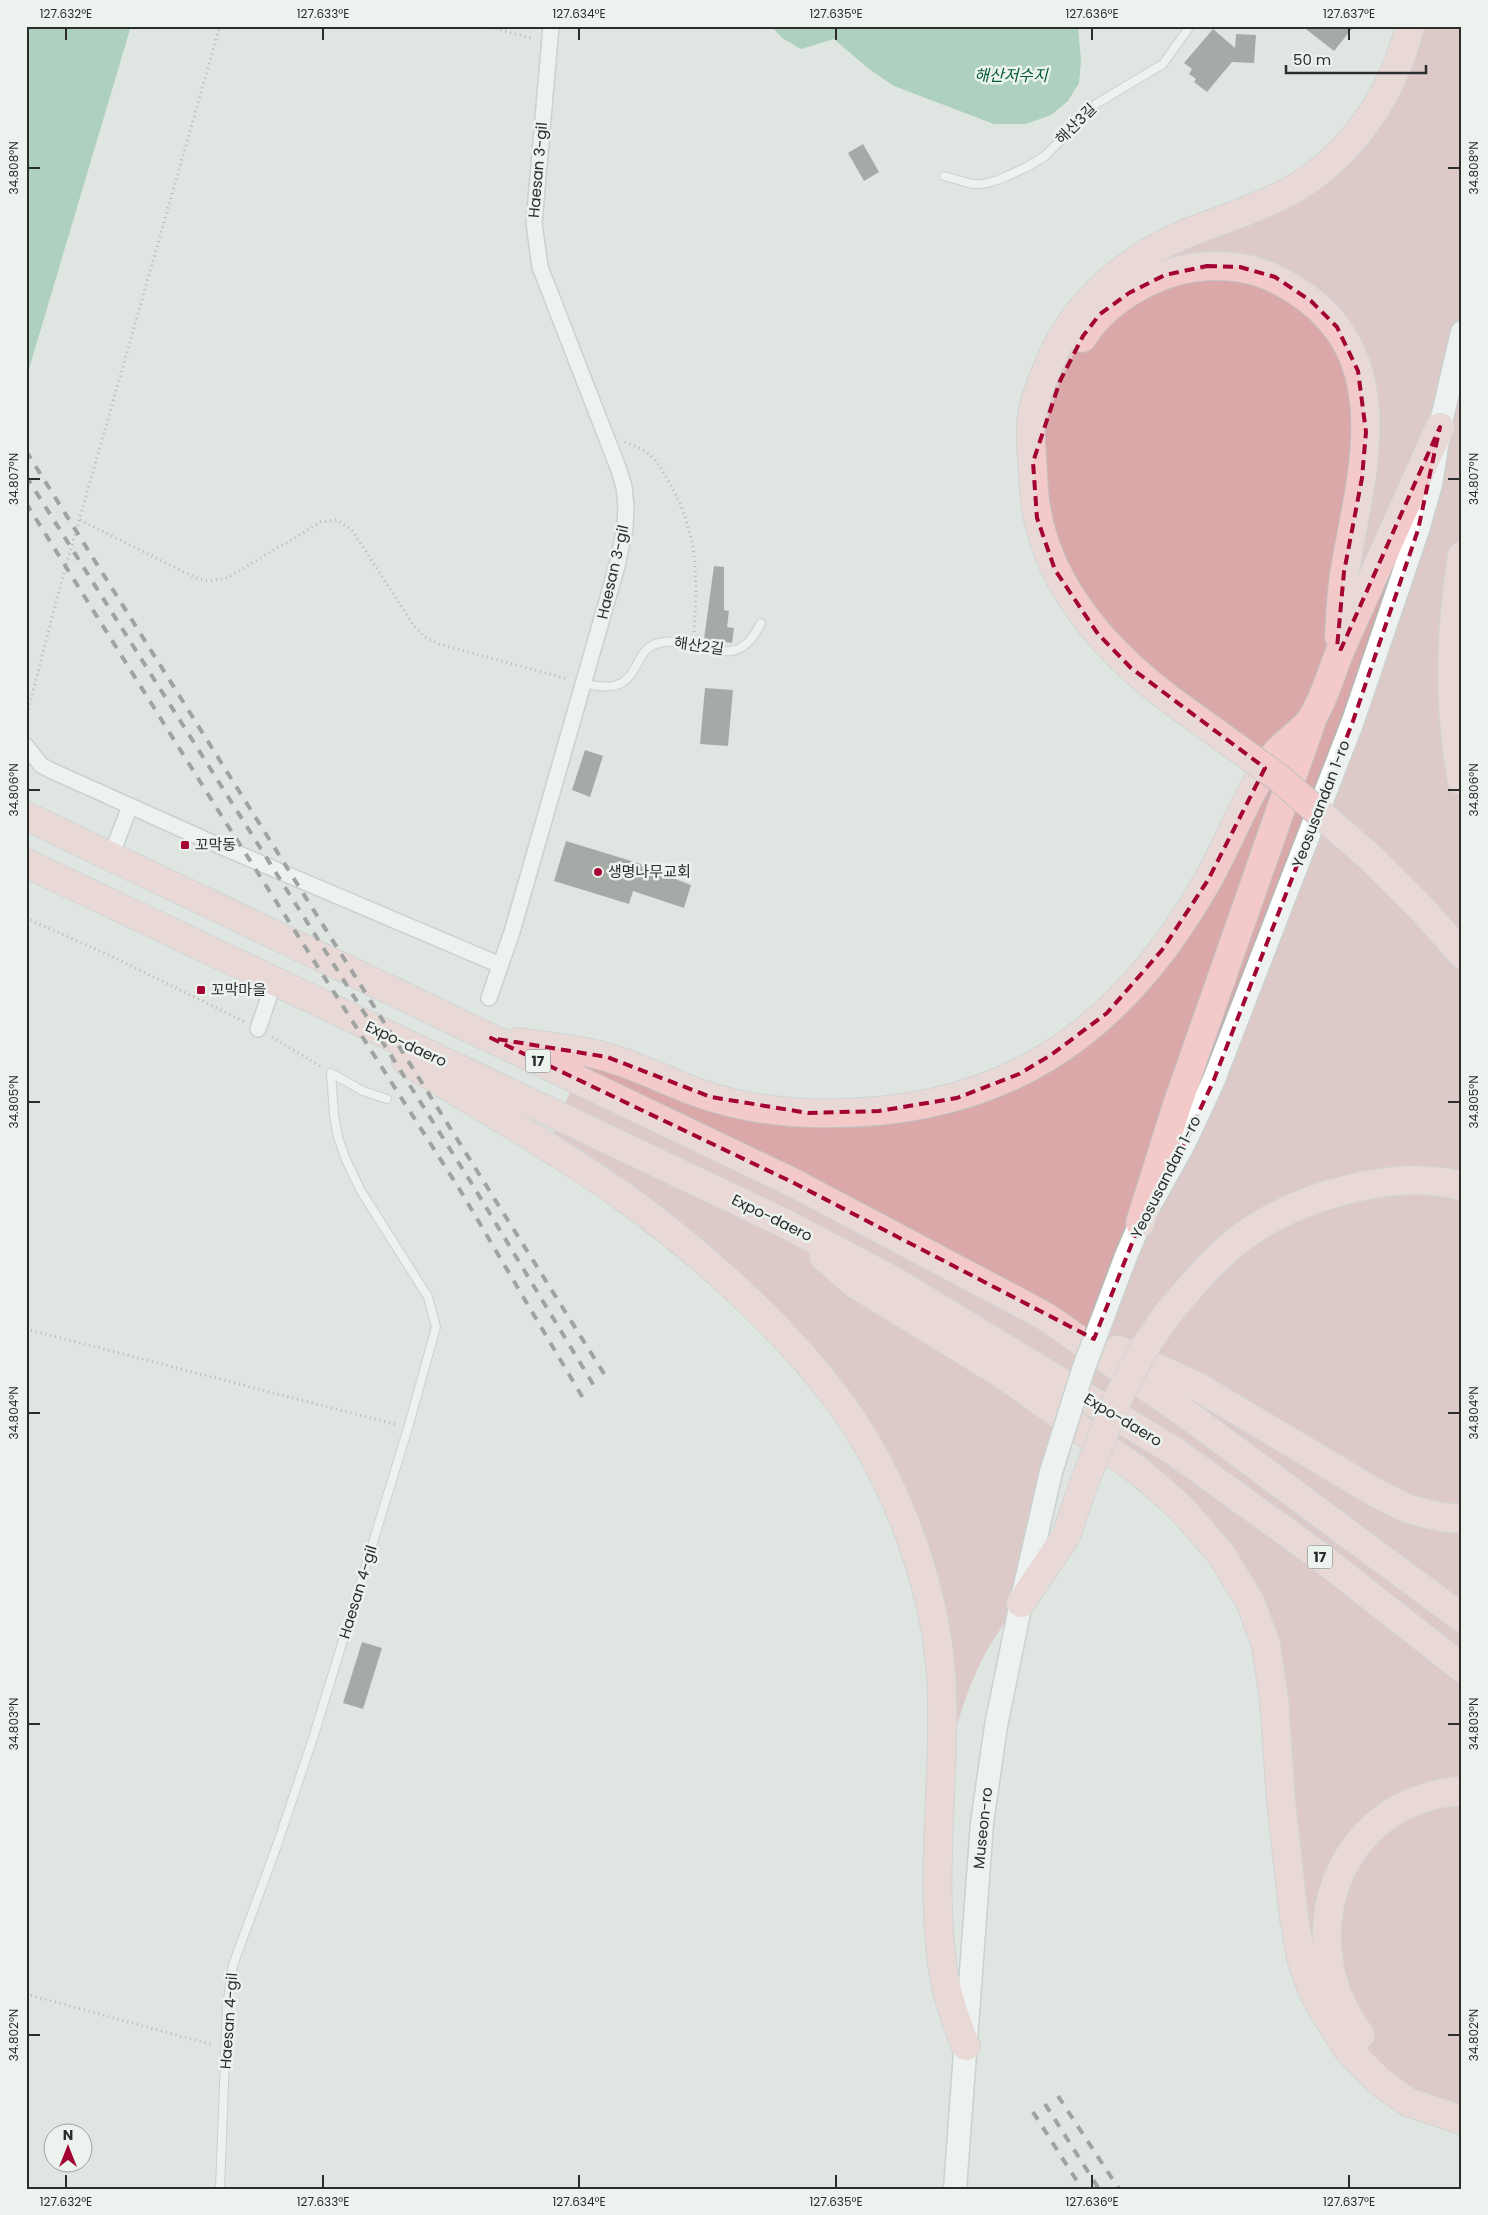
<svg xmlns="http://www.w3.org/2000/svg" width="1488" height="2215" viewBox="0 0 1488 2215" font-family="Poppins,'Noto Sans KR',sans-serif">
  <rect width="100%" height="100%" fill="#dfe6e2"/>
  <path fill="#dba8a9" d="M1410,26h52v2094l-42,-13 -98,-98 -48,-310 -45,-135 -163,-142 -45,181c-34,38 -49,74 -64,122h-7l-26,-146 -112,-211 -264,-221 38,-95 125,45 209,9 187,-93 156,-242 -198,-183 -34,-143 54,-142 250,-144z"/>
  <g fill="#74b593">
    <path d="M26,26h105l-105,353z"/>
    <path d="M771,26h307l3,35 -2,22 -11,18 -17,14 -25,9h-32l-100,-38 -25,-17 -35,-30 -33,10 -19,-11z"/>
  </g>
  <g fill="#5e6460">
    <path d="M1302,26h52l-20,25z"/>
    <path d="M1213,29l22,19 1,-14 20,1 -2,28 -22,-1 -25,30 -13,-10 2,-3 -7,-5 3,-5 -8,-6z"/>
    <path d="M863,144l16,28 -15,9 -16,-28z"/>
    <path d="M714,566l10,1v43l5,1 -2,16 7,1 -2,15 -28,-4z"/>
    <path d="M705,688l28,2 -5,56 -28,-2z"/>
    <path d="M585,750l18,6 -13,41 -18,-7z"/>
    <path d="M566,841l75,23v2l50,19 -7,23 -51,-17 -4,13 -75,-23z"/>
    <path d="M362,1642l20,6 -19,61 -20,-6z"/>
  </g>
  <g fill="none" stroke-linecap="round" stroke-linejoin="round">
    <defs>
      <g id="lane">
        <path d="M944,176l28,8h11l15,-4 29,-13 18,-11 51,-52 67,-40 27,-38"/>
        <path d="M583,683c63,17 44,-33 76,-40 42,-10 75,36 102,-20"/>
        <path d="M220,2189l7,-183 6,-41 43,-117 38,-113 94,-307 28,-101 -8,-30 -67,-106 -15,-31 -8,-23 -4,-22 -3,-42 32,18 24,8"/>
      </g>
      <g id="street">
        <path d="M26,746l15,19 9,5 156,70 294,125"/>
        <path d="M111,856l19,-50"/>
        <path d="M489,998l23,-66 105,-366 8,-38 1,-22 -2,-19 -5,-17 -79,-203 -6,-44 17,-197"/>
        <path d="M258,1029l16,-47"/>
      </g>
      <g id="secondary">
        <path d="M1126,1256l14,-33 44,-79 29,-62 140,-361 65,-191 13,-46 9,-57 22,-95"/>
        <path d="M955,2189l27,-366 14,-97 25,-123 30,-131"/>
      </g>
      <g id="highway">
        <path d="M1082,338c27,-42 81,-71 131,-72 35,-1 63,10 91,30 93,67 57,180 41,273 -4,23 -5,46 -6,68"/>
        <path d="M1462,556c-12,75 -14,150 0,225"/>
        <path d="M1168,698c-72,-55 -134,-129 -135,-224 -1,-20 -4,-39 -1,-59 2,-13 7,-26 12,-39 24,-65 71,-110 134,-139 41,-18 87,-29 125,-54 55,-36 91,-93 107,-157"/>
        <path d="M26,816l768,367 251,133 147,102 270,200"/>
        <path d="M1372,859l50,50 40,45"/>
        <path d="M26,863l760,361 108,57 280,170 144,104 144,113"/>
        <path d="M519,1042c30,5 61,7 90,16 28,8 53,21 79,31 37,15 82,23 122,24 186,6 309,-74 399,-235 18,-32 31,-67 50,-99 5,-9 11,-19 18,-27 11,-13 29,-22 37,-37 13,-23 19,-49 30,-73 32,-72 64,-143 96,-215"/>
        <path d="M406,1061c77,47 156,91 229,144 69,51 148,122 200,191 58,77 99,183 106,279 6,100 -13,202 3,301 4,24 13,48 22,70"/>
        <path d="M1140,1223l37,-118 134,-382"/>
        <path d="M824,1257l30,26 150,92 136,97 41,36 40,46 30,49 15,43 8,53 7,102 13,117 7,40 11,32 10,19 27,42 31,31 28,20 54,18"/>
        <path d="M1168,1313c23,-26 46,-55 74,-76 57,-41 151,-69 220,-51"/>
        <path d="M1118,1350l80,37 178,106 32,16 33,8 21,2"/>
        <path d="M1021,1603l45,-67 17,-50"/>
        <path d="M1360,2035c-71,-95 -24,-236 102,-244"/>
      </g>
    </defs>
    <use href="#lane" stroke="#b2b9b5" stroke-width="10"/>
    <use href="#street" stroke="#b2b9b5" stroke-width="18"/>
    <use href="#secondary" stroke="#b2b9b5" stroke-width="25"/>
    <use href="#highway" stroke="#bfc0c0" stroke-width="30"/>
    <g stroke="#808582" stroke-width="3" stroke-dasharray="1 4" stroke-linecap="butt">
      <path d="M486,26l48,13"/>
      <path d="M625,442c8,3 17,7 24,12 9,8 14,18 20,28 29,51 29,93 25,150"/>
      <path d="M80,520l116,58 14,3 17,-3 94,-56 16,-2 15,10 62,96 11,11 14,7 129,35"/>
      <path d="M26,719l32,-125 162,-568"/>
      <path d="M26,918l87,39 132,65"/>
      <path d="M272,1037l48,29"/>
      <path d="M26,1329l372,96"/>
      <path d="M26,1994l187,51"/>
    </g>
    <use href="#lane" stroke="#fff" stroke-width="8"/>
    <use href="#street" stroke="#fff" stroke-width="15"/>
    <use href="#secondary" stroke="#fff" stroke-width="22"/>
    <use href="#highway" stroke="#f4c9ca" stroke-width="28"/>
    <g stroke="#525554" stroke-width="4" stroke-dasharray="9 9" stroke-linecap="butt">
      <path d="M26,451l582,929"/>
      <path d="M26,476l446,708 124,205"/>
      <path d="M26,503l195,312 239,375 123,208"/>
      <path d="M1058,2096l61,93"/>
      <path d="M1045,2104l54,85"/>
      <path d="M1033,2112l49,77"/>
    </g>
    <defs>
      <path id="secondary-bridge" d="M1051,1472l32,-102 43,-114"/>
      <g id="highway-bridge">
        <path d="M1168,698l111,80 93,81"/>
        <path d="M1083,1486l34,-86 27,-52 24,-35"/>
      </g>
    </defs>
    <use href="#secondary-bridge" stroke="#b2b9b5" stroke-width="25" stroke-linecap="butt"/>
    <use href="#highway-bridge" stroke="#bfc0c0" stroke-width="30" stroke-linecap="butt"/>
    <use href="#secondary-bridge" stroke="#fff" stroke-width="22"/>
    <use href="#highway-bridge" stroke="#f4c9ca" stroke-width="28"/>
  </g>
  <path d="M0 0H1488V2215H0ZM1207,266l33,1 35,10 36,24 26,26 21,44 8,61 -4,46 -18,94 -7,76 4,1 99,-222 -22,103 -65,191 -140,361 -29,62 -44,79 -46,116 -300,-156 -303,-145 116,19 104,40 97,16 71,-2 78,-13 62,-24 32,-19 56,-42 55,-63 46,-70 57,-112 -134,-100 -33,-34 -43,-64 -18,-52 -4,-56 27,-81 23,-45 17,-22 29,-21 36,-18z" fill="#dfe6e2" fill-opacity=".55" fill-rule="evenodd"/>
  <path fill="none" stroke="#a30431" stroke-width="4" stroke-dasharray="10 6" stroke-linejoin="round" d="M1207,266l33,1 35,10 36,24 26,26 21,44 8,61 -4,46 -18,94 -7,76 4,1 99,-222 -22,103 -65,191 -140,361 -29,62 -44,79 -46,116 -300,-156 -303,-145 116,19 104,40 97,16 71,-2 78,-13 62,-24 32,-19 56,-42 55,-63 46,-70 57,-112 -134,-100 -33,-34 -43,-64 -18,-52 -4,-56 27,-81 23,-45 17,-22 29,-21 36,-18z"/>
  <path fill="none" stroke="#2b2d2c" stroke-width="2" d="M66,28v12M323,28v12M579,28v12M836,28v12M1092,28v12M1349,28v12M28,168h12M1448,168h12M28,479h12M1448,479h12M28,790h12M1448,790h12M28,1102h12M1448,1102h12M28,1413h12M1448,1413h12M28,1724h12M1448,1724h12M28,2035h12M1448,2035h12M66,2175v13M323,2175v13M579,2175v13M836,2175v13M1092,2175v13M1349,2175v13"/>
  <g fill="#a30431" stroke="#ecf3ef" stroke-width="2">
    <rect x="180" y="840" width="10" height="10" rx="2.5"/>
    <circle cx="598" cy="872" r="5"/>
    <rect x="196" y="985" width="10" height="10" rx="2.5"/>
  </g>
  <g text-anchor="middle" stroke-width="5" stroke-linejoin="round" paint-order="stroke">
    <g fill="#ecf3ef" stroke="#656866" stroke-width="1">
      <rect x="525.5" y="1049.5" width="25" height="23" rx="4"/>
      <rect x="1307.5" y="1545.5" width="25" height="23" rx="4"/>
    </g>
    <g font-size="14" font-weight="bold" fill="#2b2d2c">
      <text x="538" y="1066">17</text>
      <text x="1320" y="1562">17</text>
    </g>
    <g font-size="15" fill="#2b2d2c" stroke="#ecf3ef">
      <text transform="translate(1076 124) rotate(-45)" y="5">해산3길</text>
      <text transform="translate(538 170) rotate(-85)" y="5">Haesan 3-gil</text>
      <text transform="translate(613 572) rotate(-77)" y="5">Haesan 3-gil</text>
      <text transform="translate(699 646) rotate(8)" y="5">해산2길</text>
      <text transform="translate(1321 804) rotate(-69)" y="5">Yeosusandan 1-ro</text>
      <text transform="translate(406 1044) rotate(25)" y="5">Expo-daero</text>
      <text transform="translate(1166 1177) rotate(-63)" y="5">Yeosusandan 1-ro</text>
      <text transform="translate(772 1218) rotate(26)" y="5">Expo-daero</text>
      <text transform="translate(1123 1420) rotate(31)" y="5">Expo-daero</text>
      <text transform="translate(358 1592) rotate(-73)" y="5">Haesan 4-gil</text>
      <text transform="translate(983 1828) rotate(-84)" y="5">Museon-ro</text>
      <text transform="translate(229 2021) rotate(-86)" y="5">Haesan 4-gil</text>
    </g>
    <g font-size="15" fill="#2b2d2c" stroke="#ecf3ef" text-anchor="start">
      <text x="195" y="850">꼬막동</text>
      <text x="608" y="877">생명나무교회</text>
      <text x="211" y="995">꼬막마을</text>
    </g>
    <g font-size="16" font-style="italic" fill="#065b3a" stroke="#ecf3ef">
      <text x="1011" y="81">해산저수지</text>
    </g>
  </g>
  <rect width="1488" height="2215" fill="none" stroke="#ecf3ef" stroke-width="55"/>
  <g transform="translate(68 2148)"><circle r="24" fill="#ecf3ef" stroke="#9fa4a1"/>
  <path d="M0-4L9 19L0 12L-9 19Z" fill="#a30431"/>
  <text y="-8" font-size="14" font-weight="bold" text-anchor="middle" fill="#2b2d2c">N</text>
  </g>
  <path d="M1286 65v8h140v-8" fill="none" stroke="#2b2d2c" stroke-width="2.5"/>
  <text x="1293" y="65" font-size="15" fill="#2b2d2c" stroke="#ecf3ef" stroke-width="4" paint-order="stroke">50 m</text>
  <rect x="28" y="28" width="1432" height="2160" fill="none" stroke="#2b2d2c" stroke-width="2"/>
  <g font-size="12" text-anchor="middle" fill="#2b2d2c">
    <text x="66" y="18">127.632°E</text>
    <text x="323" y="18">127.633°E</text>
    <text x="579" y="18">127.634°E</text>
    <text x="836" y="18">127.635°E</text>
    <text x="1092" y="18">127.636°E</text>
    <text x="1349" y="18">127.637°E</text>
    <text transform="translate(14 168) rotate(-90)" y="4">34.808°N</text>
    <text transform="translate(1474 168) rotate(-90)" y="4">34.808°N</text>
    <text transform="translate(14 479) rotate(-90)" y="4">34.807°N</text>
    <text transform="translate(1474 479) rotate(-90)" y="4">34.807°N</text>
    <text transform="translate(14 790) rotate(-90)" y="4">34.806°N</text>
    <text transform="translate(1474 790) rotate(-90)" y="4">34.806°N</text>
    <text transform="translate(14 1102) rotate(-90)" y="4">34.805°N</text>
    <text transform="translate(1474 1102) rotate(-90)" y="4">34.805°N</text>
    <text transform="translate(14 1413) rotate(-90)" y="4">34.804°N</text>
    <text transform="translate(1474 1413) rotate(-90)" y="4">34.804°N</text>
    <text transform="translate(14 1724) rotate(-90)" y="4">34.803°N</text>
    <text transform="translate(1474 1724) rotate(-90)" y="4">34.803°N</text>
    <text transform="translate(14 2035) rotate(-90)" y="4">34.802°N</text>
    <text transform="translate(1474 2035) rotate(-90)" y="4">34.802°N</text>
    <text x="66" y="2206">127.632°E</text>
    <text x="323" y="2206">127.633°E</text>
    <text x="579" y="2206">127.634°E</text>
    <text x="836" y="2206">127.635°E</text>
    <text x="1092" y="2206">127.636°E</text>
    <text x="1349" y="2206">127.637°E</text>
  </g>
</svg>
